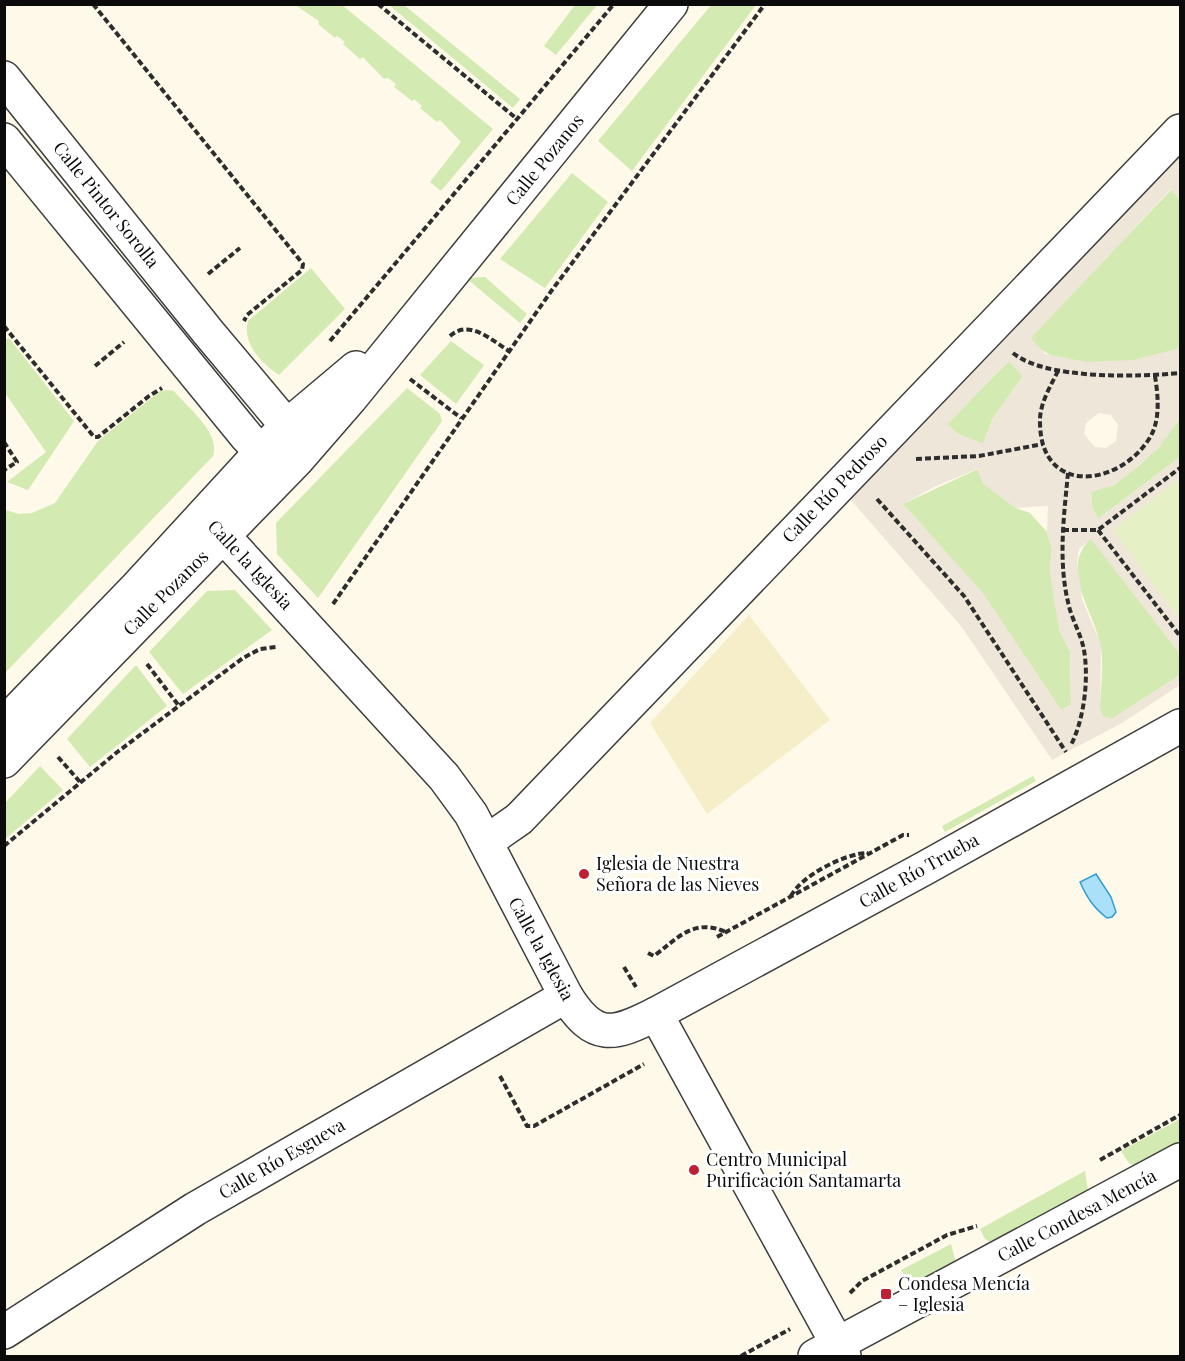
<svg xmlns="http://www.w3.org/2000/svg" width="1185" height="1361" viewBox="0 0 1185 1361" font-family="'Playfair Display',serif">
  <rect width="100%" height="100%" fill="#fff9e9"/>
  <path fill="#f5eec8" d="M749,615l81,105 -123,94 -57,-91z"/>
  <g fill="#d3eab2">
    <path d="M712,4l44,1 -124,166 -34,-30z"/>
    <path d="M295,5h47l151,124 -52,62 -11,-9 31,-40 -21,-22 -3,2 -17,-14 2,-2 -8,-7 -2,2 -18,-14 2,-3 -8,-6 -4,1 -21,-22 -3,2 -17,-15 2,-2 -8,-6 -2,2 -17,-14 1,-3z"/>
    <path d="M389,5h15l116,94 -7,9z"/>
    <path d="M575,5h22l-41,50 -12,-9z"/>
    <path d="M572,173l36,29 -63,86 -45,-29z"/>
    <path d="M1172,189l8,11v148c-37,14 -124,30 -150,-10z"/>
    <path d="M311,268l34,41 -66,66c-18,-12 -37,-32 -31,-54z"/>
    <path d="M485,277l42,37 -7,9 -54,-45z"/>
    <path d="M9,338l65,83 -46,69 -21,-8 39,-30 -41,-59v-53z"/>
    <path d="M451,341l33,24 -28,39 -36,-29z"/>
    <path d="M1009,361l14,15 -30,42 -10,26 -25,-10 -11,-10z"/>
    <path d="M407,388l33,26 2,7 -124,177 -41,-44 -1,-31z"/>
    <path d="M168,390l6,1c14,17 47,42 39,65l-208,217v-163l14,4 13,-1 23,-10 43,-62 62,-50z"/>
    <path d="M1180,418v39l-82,62 -6,-12 -1,-15c41,-13 65,-40 89,-74z"/>
    <path d="M978,469l6,15 32,24 14,5 17,19 5,17 -2,20 10,63 10,19 1,54 -10,5 -79,-117 -79,-89z"/>
    <path d="M1091,538l89,116v21l-68,44 -9,-2 -3,-8c0,-21 5,-46 0,-66 -7,-35 -41,-73 -9,-105z"/>
    <path d="M235,590l37,40 -89,64 -34,-42 58,-61z"/>
    <path d="M136,665l31,41 -77,61 -23,-28z"/>
    <path d="M40,766l23,24 -58,49v-36z"/>
    <path d="M1033,776l3,5 -91,51 -3,-6z"/>
    <path d="M1180,1119v23l-45,24 -6,-3 -8,-12z"/>
    <path d="M1085,1171l3,20 -95,53 -8,-5 -5,-10z"/>
    <path d="M951,1244l5,19 -45,25 -10,-18z"/>
  </g>
  <path fill="#e5f1c4" d="M1180,478v142l-68,-90z"/>
  <path fill="#eee7d9" fill-rule="evenodd" d="M1180,156v44l-9,-11 -140,149 14,16 42,8 47,-2 46,-12v70l-21,30 -44,37 -24,7 1,15 6,12 82,-62v21l-67,52 67,90v34l-89,-115 -12,10 -2,13 5,37 19,46 -1,64 3,7 9,3 68,-44v10l-58,38 -70,37 -91,-134 -111,-127zM1009,361l14,15 -30,42 -10,26 -25,-10 -11,-10zM1099,413l12,2 7,10 -2,16 -10,7 -11,-1 -11,-13 2,-11zM977,469l6,15 33,24 32,-2 -1,26 5,17 -2,20 5,37 5,26 10,19 1,54 -10,5 -78,-117 -80,-89 31,-17z"/>
  <path fill="#abe1f8" stroke="#309dd2" stroke-width="1.5" d="M1096,874l15,23 5,15 -4,5 -5,1c-13,-10 -20,-20 -27,-36z"/>
  <g fill="none" stroke-linecap="round" stroke-linejoin="round">
    <defs>
      <g id="street">
        <path d="M4,78l204,254 79,94 9,21"/>
        <path d="M4,140l243,297 14,15 19,6"/>
        <path d="M204,515l240,262 27,37 95,182c28,45 47,40 90,18l269,-146 255,-142"/>
        <path d="M4,724l133,-137 124,-135 26,-26 69,-58"/>
        <path d="M4,761l293,-301 53,-61 321,-395"/>
        <path d="M486,842l33,-23 661,-688"/>
        <path d="M656,1014l188,342"/>
        <path d="M4,1332l191,-123 371,-213"/>
        <path d="M815,1356l365,-196"/>
      </g>
    </defs>
    <use href="#street" stroke="#3e3e3e" stroke-width="36"/>
    <g stroke="#2d2d2d" stroke-width="4" stroke-dasharray="6 3" stroke-linecap="butt">
      <path d="M93,4l210,260 -1,6 -55,45 -3,6"/>
      <path d="M378,4l139,115"/>
      <path d="M208,274l32,-26"/>
      <path d="M4,326l90,111h4l51,-41 13,-8"/>
      <path d="M450,336c19,-17 40,3 59,15"/>
      <path d="M330,341l284,-337"/>
      <path d="M1013,353c32,27 127,24 167,20"/>
      <path d="M95,366l29,-24"/>
      <path d="M1058,371c-8,16 -19,34 -18,52 1,73 78,64 109,16 12,-18 9,-44 6,-63"/>
      <path d="M410,379l51,39"/>
      <path d="M4,442l13,20 -13,8"/>
      <path d="M916,459l63,-3 64,-12"/>
      <path d="M1068,473c-4,42 -10,87 0,129 3,16 13,32 16,48 5,30 0,69 -13,95"/>
      <path d="M877,499l87,97 102,156"/>
      <path d="M1063,530h35l82,-62"/>
      <path d="M1098,530l82,106"/>
      <path d="M333,604l219,-314 213,-286"/>
      <path d="M147,664l32,42"/>
      <path d="M58,757l22,25"/>
      <path d="M4,846l112,-93 127,-95 17,-9 16,-2"/>
      <path d="M791,896c10,-20 54,-43 77,-43"/>
      <path d="M717,937l186,-102h6"/>
      <path d="M648,953l6,3c25,-19 40,-38 72,-24"/>
      <path d="M624,967l12,20"/>
      <path d="M500,1076l27,50h7l110,-62"/>
      <path d="M1100,1160l80,-45"/>
      <path d="M850,1293l12,-12 85,-46 30,-9"/>
      <path d="M741,1356l49,-27"/>
    </g>
    <use href="#street" stroke="#fff" stroke-width="33"/>
  </g>
  <g fill="#bf1f33" stroke="#fff" stroke-width="2">
    <circle cx="584" cy="874" r="6"/>
    <circle cx="694" cy="1170" r="6"/>
    <rect x="880" y="1288" width="12" height="12" rx="3"/>
  </g>
  <g text-anchor="middle" stroke-width="6" stroke-linejoin="round" paint-order="stroke">
    <g font-size="18" fill="#0b0b0b" stroke="#fff">
      <text transform="translate(545 160) rotate(-51)" y="6">Calle Pozanos</text>
      <text transform="translate(106 205) rotate(51)" y="6">Calle Pintor Sorolla</text>
      <text transform="translate(835 489) rotate(-46)" y="6">Calle Río Pedroso</text>
      <text transform="translate(250 565) rotate(47)" y="6">Calle la Iglesia</text>
      <text transform="translate(166 593) rotate(-45)" y="6">Calle Pozanos</text>
      <text transform="translate(919 871) rotate(-29)" y="6">Calle Río Trueba</text>
      <text transform="translate(541 949) rotate(61)" y="6">Calle la Iglesia</text>
      <text transform="translate(282 1159) rotate(-30)" y="6">Calle Río Esgueva</text>
      <text transform="translate(1077 1216) rotate(-28)" y="6">Calle Condesa Mencía</text>
    </g>
    <g font-size="18" fill="#0b0b0b" stroke="#fff" text-anchor="start">
      <text x="596" y="870">Iglesia de Nuestra<tspan x="596" dy="21">Señora de las Nieves</tspan></text>
      <text x="706" y="1166">Centro Municipal<tspan x="706" dy="21">Purificación Santamarta</tspan></text>
      <text x="898" y="1290">Condesa Mencía<tspan x="898" dy="21">– Iglesia</tspan></text>
    </g>
  </g>
  <rect width="1185" height="1361" fill="none" stroke="#0b0b0b" stroke-width="12"/>
</svg>
